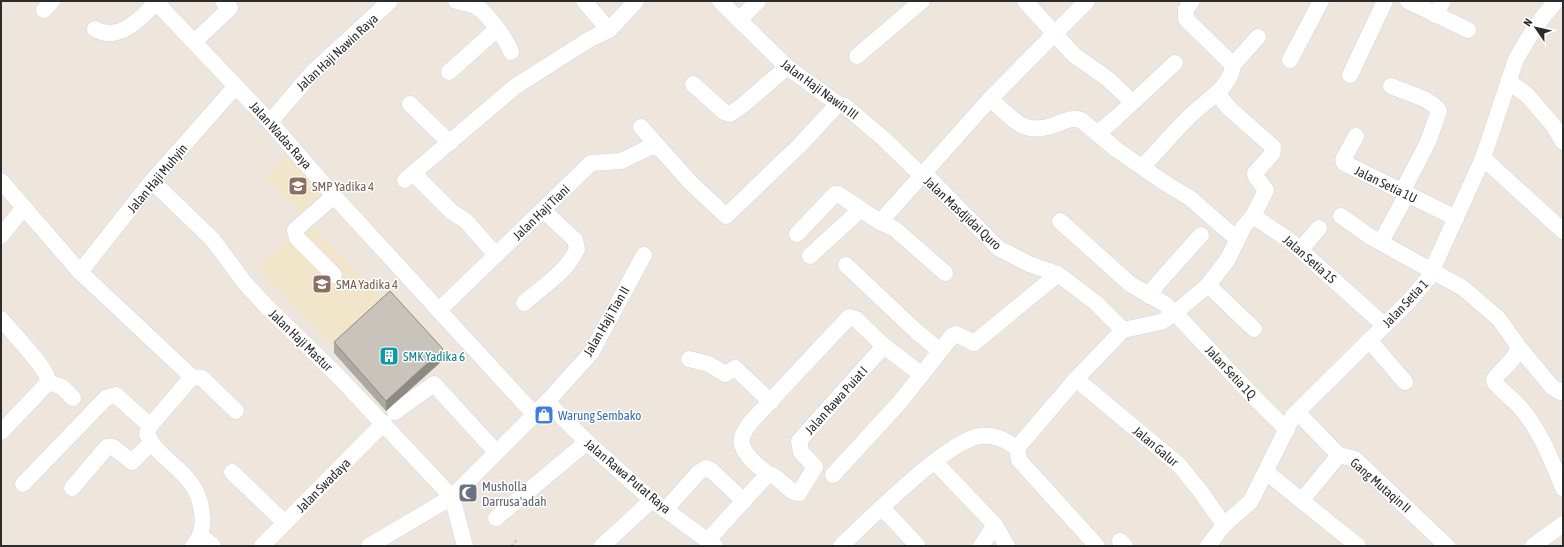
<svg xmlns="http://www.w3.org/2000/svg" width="1564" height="547" viewBox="0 0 1564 547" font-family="'Asap Condensed',sans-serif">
  <rect width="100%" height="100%" fill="#eee6dc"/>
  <g fill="#f1e5ca">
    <path d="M292,152l38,42 -25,22 -40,-39z"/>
    <path d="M307,222l78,78 -50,48 -77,-80z"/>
  </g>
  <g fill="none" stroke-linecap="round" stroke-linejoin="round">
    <defs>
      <g id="minor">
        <path d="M155,1l115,121 64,74 200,218"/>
        <path d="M456,1c7,3 15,2 21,6 11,7 30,33 34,45"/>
        <path d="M584,1l25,29"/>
        <path d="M720,1l67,66 51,37 7,2 39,33 37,36 10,5 67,68 31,16 29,10 38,29 27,27"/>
        <path d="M1025,1l49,54 34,24 24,23"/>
        <path d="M1408,1l60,29"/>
        <path d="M44,10l8,-9"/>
        <path d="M1435,15l8,-14"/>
        <path d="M739,20l19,-19"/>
        <path d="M95,29c23,14 47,-11 61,-27"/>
        <path d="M194,42l36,-34 -7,-7"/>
        <path d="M857,56l65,-55"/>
        <path d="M1290,60l31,-59"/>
        <path d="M1233,65l25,-28"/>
        <path d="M449,72l48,-43"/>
        <path d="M1350,75l35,-74"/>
        <path d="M1508,81l19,14 26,30 10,17"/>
        <path d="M693,84l31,28 6,2 13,-9 44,-38"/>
        <path d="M1391,86c13,6 40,12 48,25l-11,31 -26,50"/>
        <path d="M990,99c26,21 32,38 67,25 9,-3 15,-7 24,-4l36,30 48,33 25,15 47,41"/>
        <path d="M410,104l40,39"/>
        <path d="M270,122l42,-49 78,-72"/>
        <path d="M641,127l49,55 36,34 74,-71 38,-41"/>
        <path d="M1098,133l18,-15 59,-55"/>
        <path d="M1356,136l-13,24 1,3 112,55"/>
        <path d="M1483,158l80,73"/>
        <path d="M1143,166c17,-17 32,-36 49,-52 15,-14 39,-27 41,-49l-47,-46v-10l6,-8"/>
        <path d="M413,173l39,39 14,9 30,34"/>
        <path d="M405,180l111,-94 74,-47 19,-9 27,-29"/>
        <path d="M1,181l79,91 112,105 10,1 34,33"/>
        <path d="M152,181l61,59 31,42 22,24 72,70 114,121 13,49"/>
        <path d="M1253,216l36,24 95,85"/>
        <path d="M1341,216l28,20 94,52 36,31 19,27 34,41 8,5 3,-2"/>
        <path d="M1060,221l70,63 35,20 10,9 74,79 38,38"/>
        <path d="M880,222l110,-123 97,-98"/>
        <path d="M797,234l38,-40h3l42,28 15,7 50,44"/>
        <path d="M1,236l23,-29"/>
        <path d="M1381,242l26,-48"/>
        <path d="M1300,250l19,-22"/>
        <path d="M810,256l51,-47"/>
        <path d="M846,265l71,67 22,18"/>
        <path d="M80,272l72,-91 84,-95"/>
        <path d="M334,275l-37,-37 -2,-8 39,-34"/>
        <path d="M1208,285l46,44"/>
        <path d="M1149,296l9,-13 43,-48"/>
        <path d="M524,303c18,-16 44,-32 53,-54l-2,-9 -32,-30"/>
        <path d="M439,310l152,-147 30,-2 29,-14 10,1"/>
        <path d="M1,319c9,11 43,46 46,58 2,4 -1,7 -4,11l-42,44"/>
        <path d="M1123,330l38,-8 14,-9 33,-28 20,-26 16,-33 9,-10 13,-26 -10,-13 -1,-4 17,-19 1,-7 -44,-39 -12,-15"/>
        <path d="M1369,340l36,42"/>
        <path d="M1518,346c-2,15 -16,22 -24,33l1,4c7,8 15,14 22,21 22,23 34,55 46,84"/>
        <path d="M689,359l20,5 16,10 10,-6 36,34"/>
        <path d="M192,377l-42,49 -3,8c14,31 51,36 55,80 2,13 -1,22 -9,32"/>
        <path d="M1076,379l103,86 22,27 23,33"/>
        <path d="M48,382l14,5 11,11"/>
        <path d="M547,402l40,40 65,58 63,46"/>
        <path d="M395,412l39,-28 62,68"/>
        <path d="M1297,412l42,43 16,4 92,87"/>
        <path d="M1017,448l59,-69 47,-49"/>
        <path d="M935,462l60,63 12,21"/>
        <path d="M232,472l53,51"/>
        <path d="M1266,472l92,74"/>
        <path d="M768,474c12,2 21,20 31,19l16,-26 -14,-15 -2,-11 85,-95 37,28"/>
        <path d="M833,475l67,-73 52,-66 4,-2 18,9 84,-69"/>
        <path d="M23,484l83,-86 10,-3 34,31"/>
        <path d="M72,488l35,-41h6l19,15 19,-19"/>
        <path d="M1302,500l37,-45"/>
        <path d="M666,509l32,-36 8,-5 6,3 32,30"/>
        <path d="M880,509l9,6 28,30"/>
        <path d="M496,518l91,-76"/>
        <path d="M201,536l12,10"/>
        <path d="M708,540l60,-66c-10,-8 -30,-23 -26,-37 2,-5 5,-10 8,-14l99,-106 7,2 28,27"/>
        <path d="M1120,541l5,5"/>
        <path d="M262,546l122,-123"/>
        <path d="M369,546l83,-49 95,-95 44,-49 53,-98"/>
        <path d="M602,546l50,-46"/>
        <path d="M841,546c26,-25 107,-106 139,-110 15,-2 25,4 37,12l2,12 78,86"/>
        <path d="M981,546l14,-21"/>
        <path d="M1208,546l16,-21 27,-24 42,-85 116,-115 19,-22 55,-121 33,-99 19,-32 21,-26"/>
        <path d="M1533,546l30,-22"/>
      </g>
    </defs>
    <use href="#minor" stroke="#d1d5e5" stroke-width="17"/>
    <path stroke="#c8c8c8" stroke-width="2" stroke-dasharray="3 2" stroke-linecap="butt" d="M511,546l7,-7"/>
    <use href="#minor" stroke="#fff" stroke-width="16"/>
  </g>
  <path fill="#ada9a1" d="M334,342l109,18 -57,51 -52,-58z"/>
  <path fill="#8d8983" d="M443,349v11l-57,51v-10z"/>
  <path fill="#c9c4bb" stroke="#8d8983" d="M390,291l53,58 -57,52 -52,-59z"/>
  <defs>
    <symbol id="school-square" viewBox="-11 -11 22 22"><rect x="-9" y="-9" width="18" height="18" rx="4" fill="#8d6e63" stroke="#fff"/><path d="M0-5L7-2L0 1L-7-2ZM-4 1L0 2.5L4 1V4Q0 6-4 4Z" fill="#fff"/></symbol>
    <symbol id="building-square" viewBox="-11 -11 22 22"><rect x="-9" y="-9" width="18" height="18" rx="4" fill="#0f9aa8" stroke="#fff"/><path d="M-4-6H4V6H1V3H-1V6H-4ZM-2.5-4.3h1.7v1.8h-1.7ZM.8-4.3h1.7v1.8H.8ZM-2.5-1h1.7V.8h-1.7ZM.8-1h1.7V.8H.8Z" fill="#fff"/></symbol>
    <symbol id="shop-square" viewBox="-11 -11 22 22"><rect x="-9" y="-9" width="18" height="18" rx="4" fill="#3f7fe0" stroke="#fff"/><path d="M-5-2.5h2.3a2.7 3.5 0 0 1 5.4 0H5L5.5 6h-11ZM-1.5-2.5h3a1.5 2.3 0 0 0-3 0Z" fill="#fff"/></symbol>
    <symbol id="mosque-square" viewBox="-11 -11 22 22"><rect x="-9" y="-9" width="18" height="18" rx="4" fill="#6b7280" stroke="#fff"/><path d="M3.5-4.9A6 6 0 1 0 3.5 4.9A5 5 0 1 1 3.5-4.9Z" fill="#fff"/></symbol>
  </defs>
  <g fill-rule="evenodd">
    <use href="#school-square" x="287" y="175" width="22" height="22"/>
    <use href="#school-square" x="311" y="273" width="22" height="22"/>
    <use href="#building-square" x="378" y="345" width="22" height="22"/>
    <use href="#shop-square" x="533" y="404" width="22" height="22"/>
    <use href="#mosque-square" x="457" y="482" width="22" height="22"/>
  </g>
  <g text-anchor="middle" stroke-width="3" stroke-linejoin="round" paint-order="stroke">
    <g font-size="13" fill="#2b2b2b" stroke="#fff">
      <text transform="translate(337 52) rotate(-43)" y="5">Jalan Haji Nawin Raya</text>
      <text transform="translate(820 89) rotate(36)" y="5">Jalan Haji Nawin III</text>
      <text transform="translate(281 135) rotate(48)" y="5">Jalan Wadas Raya</text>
      <text transform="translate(157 178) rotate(-50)" y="5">Jalan Haji Muhyin</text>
      <text transform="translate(1386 184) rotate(26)" y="5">Jalan Setia 1U</text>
      <text transform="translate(541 212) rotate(-44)" y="5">Jalan Haji Tiani</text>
      <text transform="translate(963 213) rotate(43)" y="5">Jalan Masdjidai Quro</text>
      <text transform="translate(1310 259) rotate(41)" y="5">Jalan Setia 1S</text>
      <text transform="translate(1405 303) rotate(-47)" y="5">Jalan Setia 1</text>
      <text transform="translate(606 321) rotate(-60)" y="5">Jalan Haji Tian II</text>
      <text transform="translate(301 340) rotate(44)" y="5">Jalan Haji Mastur</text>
      <text transform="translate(1231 372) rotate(47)" y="5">Jalan Setia 1Q</text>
      <text transform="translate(836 400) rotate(-48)" y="5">Jalan Rawa Puiat I</text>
      <text transform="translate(1156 446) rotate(40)" y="5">Jalan Galur</text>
      <text transform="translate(628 476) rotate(40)" y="5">Jalan Rawa Putat Raya</text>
      <text transform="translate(323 485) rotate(-45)" y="5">Jalan Swadaya</text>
      <text transform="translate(1381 485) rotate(41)" y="5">Gang Mutaqin II</text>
    </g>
    <g font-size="13" fill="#785e54" stroke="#fff" text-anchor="start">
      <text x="312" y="191">SMP Yadika 4</text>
      <text x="336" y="289">SMA Yadika 4</text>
    </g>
    <g font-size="13" fill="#0d838f" stroke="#fff" text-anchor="start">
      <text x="403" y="361">SMK Yadika 6</text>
    </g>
    <g font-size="13" fill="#366cbe" stroke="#fff" text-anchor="start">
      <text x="558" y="420">Warung Sembako</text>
    </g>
    <g font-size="13" fill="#5b616d" stroke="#fff" text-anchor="start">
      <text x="482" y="491">Musholla<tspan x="482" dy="15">Darrusa'adah</tspan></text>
    </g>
  </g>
  <rect width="1564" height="547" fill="none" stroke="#2b2b2b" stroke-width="4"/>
  <g transform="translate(1536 28) rotate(304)" stroke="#ffffff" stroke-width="3" paint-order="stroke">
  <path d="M0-3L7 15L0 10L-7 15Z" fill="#2b2b2b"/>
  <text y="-6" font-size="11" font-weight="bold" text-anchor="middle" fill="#2b2b2b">N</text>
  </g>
</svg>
